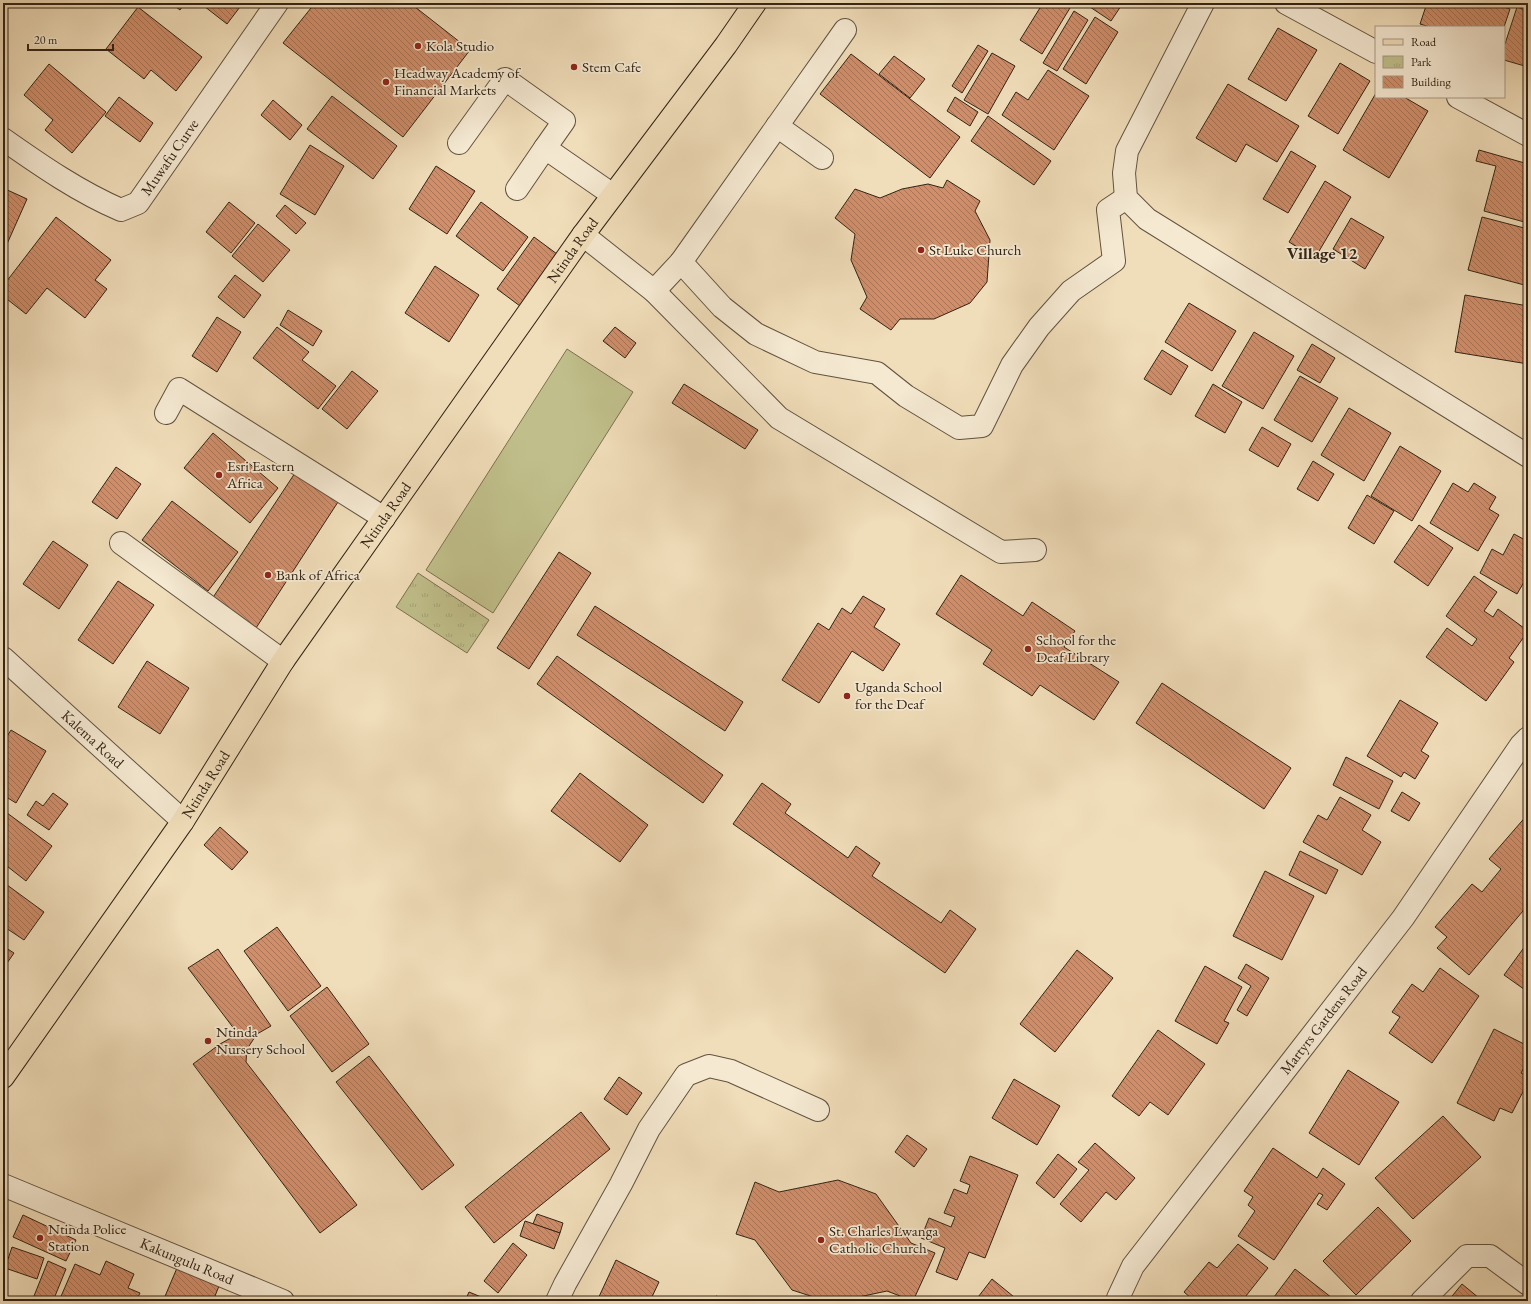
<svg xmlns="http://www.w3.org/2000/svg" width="1531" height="1304" viewBox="0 0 1531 1304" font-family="'EB Garamond',serif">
  <defs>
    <pattern id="park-tufts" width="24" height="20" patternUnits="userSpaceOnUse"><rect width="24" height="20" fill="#c0bf8b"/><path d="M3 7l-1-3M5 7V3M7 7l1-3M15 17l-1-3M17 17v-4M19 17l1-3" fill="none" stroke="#a5a477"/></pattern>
    <pattern id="building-back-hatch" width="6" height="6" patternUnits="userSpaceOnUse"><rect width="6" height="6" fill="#d08e6a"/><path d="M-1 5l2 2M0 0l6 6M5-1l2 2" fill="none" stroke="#a97456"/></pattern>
  </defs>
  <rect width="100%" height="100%" fill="#f0ddb9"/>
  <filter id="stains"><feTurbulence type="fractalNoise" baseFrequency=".005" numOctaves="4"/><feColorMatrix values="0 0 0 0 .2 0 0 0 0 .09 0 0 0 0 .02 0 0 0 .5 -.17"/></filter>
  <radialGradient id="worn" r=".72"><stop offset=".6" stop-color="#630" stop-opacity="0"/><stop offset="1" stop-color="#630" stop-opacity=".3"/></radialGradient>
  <path fill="url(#park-tufts)" stroke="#7a7250" d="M418,573l71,47 -22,33 -71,-46z"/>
  <path fill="#c0bf8b" stroke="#7a7250" d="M567,349l66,43 -140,221 -67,-43z"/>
  <g fill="url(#building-back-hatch)" stroke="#332416">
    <path d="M171,3h14l-5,7z"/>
    <path d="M200,3h43l-16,21z"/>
    <path d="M315,3h95l60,47 -67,87 -120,-94z"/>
    <path d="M1043,3h30l-31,51 -22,-14z"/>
    <path d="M1084,3h39l-12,18z"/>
    <path d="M1427,3h63l20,6 -6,18h-74l-10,-3z"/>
    <path d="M138,7l64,50 -26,34 -25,-21 -7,9 -38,-30z"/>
    <path d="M1517,7l11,4v56l-24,-7v-13z"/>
    <path d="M1074,11l14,9 -31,51 -14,-8z"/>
    <path d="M1095,17l23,15 -32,52 -23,-15z"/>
    <path d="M1278,28l39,22 -31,51 -38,-22z"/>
    <path d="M978,45l10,6 -26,42 -10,-7z"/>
    <path d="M992,53l23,13 -27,48 -24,-14z"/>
    <path d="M851,54l109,83 -30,41 -110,-84z"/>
    <path d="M894,56l31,23 -15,19 -31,-24z"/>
    <path d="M1340,63l30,18 -32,53 -30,-18z"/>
    <path d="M49,64l57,48 -34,41 -27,-23 8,-10 -29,-25z"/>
    <path d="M1048,70l41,26 -35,54 -52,-35 14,-23 12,8z"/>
    <path d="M1228,84l71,42 -22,36 -31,-18 -10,18 -40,-24z"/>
    <path d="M1376,93v4h28l24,14 -39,67 -46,-28z"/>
    <path d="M332,96l65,50 -24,33 -66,-50z"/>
    <path d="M119,97l34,26 -13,19 -35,-26z"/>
    <path d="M955,97l23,15 -8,14 -23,-15z"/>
    <path d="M273,100l29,25 -12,15 -29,-25z"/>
    <path d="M988,116l63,45 -17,24 -63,-44z"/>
    <path d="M310,145l34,21 -29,49 -35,-21z"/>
    <path d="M1479,150l49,14v59l-44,-12 12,-45 -20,-5z"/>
    <path d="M1291,151l25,15 -28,47 -25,-14z"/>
    <path d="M436,166l39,25 -28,43 -38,-25z"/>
    <path d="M947,180l33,21 -5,10 15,29 -3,42 -17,21 -36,16h-34l-9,11 -31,-21 7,-12 -16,-37 4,-26 -20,-16 20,-29 25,9 22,-9 26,-5 15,4z"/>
    <path d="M1325,181l26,16 -36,61 -26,-16z"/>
    <path d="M3,188l24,11 -24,54z"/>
    <path d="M229,202l26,21 -24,30 -25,-21z"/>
    <path d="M481,202l47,35 -25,34 -47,-35z"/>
    <path d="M285,205l21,18 -10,11 -20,-18z"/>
    <path d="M56,217l55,43 -16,20 12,9 -22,29 -38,-30 -21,26 -23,-18v-10z"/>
    <path d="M1482,217l46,12v57l-60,-16z"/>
    <path d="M1351,218l33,19 -19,32 -32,-20z"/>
    <path d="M258,224l32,26 -27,32 -31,-26z"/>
    <path d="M534,237l23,17 -37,52 -23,-17z"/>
    <path d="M435,266l44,29 -30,47 -44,-29z"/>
    <path d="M235,275l26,20 -17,23 -26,-21z"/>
    <path d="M1465,295l63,11v58l-73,-12z"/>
    <path d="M1189,303l47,28 -24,40 -47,-29z"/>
    <path d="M288,310l34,21 -9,15 -33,-21z"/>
    <path d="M217,317l24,15 -24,40 -25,-16z"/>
    <path d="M277,327l32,25 -7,8 34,26 -18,23 -65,-51z"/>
    <path d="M615,327l21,16 -11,15 -22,-17z"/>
    <path d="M1254,332l40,24 -31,53 -41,-23z"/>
    <path d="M1312,344l23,14 -15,25 -23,-13z"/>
    <path d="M1162,350l26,16 -17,29 -27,-16z"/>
    <path d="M352,371l26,20 -31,38 -25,-20z"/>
    <path d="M1300,376l38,22 -26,44 -38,-22z"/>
    <path d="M684,384l74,46 -13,19 -73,-46z"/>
    <path d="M1213,384l29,18 -17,31 -30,-17z"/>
    <path d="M1349,408l42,25 -27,48 -43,-26z"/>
    <path d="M1262,427l29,17 -13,23 -29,-17z"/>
    <path d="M213,433l65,55 -28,35 -66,-55z"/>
    <path d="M1400,446l41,25 -29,50 -41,-25z"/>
    <path d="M1313,461l21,13 -16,27 -21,-12z"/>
    <path d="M116,467l25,17 -24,35 -25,-17z"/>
    <path d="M295,473l43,29 -82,126 -44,-29z"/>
    <path d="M1453,483l15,9 6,-9 22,14 -7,12 10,6 -21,36 -48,-28z"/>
    <path d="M1367,495l27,16 -20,33 -26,-16z"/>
    <path d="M172,501l66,51 -30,39 -66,-51z"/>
    <path d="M1419,525l34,23 -25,38 -34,-24z"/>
    <path d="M1514,534l13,7 1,-2v45l-4,-2 -7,12 -37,-21 12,-24 11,6z"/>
    <path d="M53,541l35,24 -29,44 -36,-25z"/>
    <path d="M559,552l32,21 -62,96 -32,-21z"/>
    <path d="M961,575l62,41 9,-14 43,29 -11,16 55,35 -25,38 -54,-35 -8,11 -49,-32 9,-14 -56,-36z"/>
    <path d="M1474,576l23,16 -13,19 9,6 5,-8 30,22 -19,27 5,4 -28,39 -60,-44 21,-29 25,18 5,-7 -31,-23z"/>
    <path d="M118,581l36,24 -41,59 -35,-24z"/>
    <path d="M863,596l22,13 -11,18 26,17 -17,27 -31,-20 -33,52 -37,-23 36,-57 11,7 13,-22 9,6z"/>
    <path d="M595,606l148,96 -18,29 -148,-96z"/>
    <path d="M557,656l166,119 -20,28 -166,-119z"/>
    <path d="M147,661l42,27 -29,46 -42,-27z"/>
    <path d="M1162,683l129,85 -27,41 -128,-86z"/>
    <path d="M1400,700l38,23 -17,28 8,5 -14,23 -11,-7 -3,5 -34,-21z"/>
    <path d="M11,730l35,21 -30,52 -13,-8v-52z"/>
    <path d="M1346,757l47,24 -14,28 -46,-24z"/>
    <path d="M580,773l68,52 -28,37 -69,-51z"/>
    <path d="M762,783l29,21 -6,9 63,45 8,-12 24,17 -8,13 69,47 9,-13 26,19 -31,44 -212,-149z"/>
    <path d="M1402,792l18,11 -11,18 -18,-10z"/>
    <path d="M53,793l15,11 -19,26 -22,-15 9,-14 7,5z"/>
    <path d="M1340,797l31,18 -9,15 19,12 -19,33 -59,-33 15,-27 9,5z"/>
    <path d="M3,810l49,36 -26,35 -23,-18z"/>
    <path d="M1528,814v91l-59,70 -32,-27 10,-11 -12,-10 37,-43 10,8 19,-23 -12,-10z"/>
    <path d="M220,827l28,25 -16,18 -28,-25z"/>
    <path d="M1300,851l38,19 -12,24 -37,-19z"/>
    <path d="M1265,871l49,25 -32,64 -49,-24z"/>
    <path d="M3,882l41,30 -20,28 -21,-14z"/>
    <path d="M277,927l44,59 -33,25 -44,-60z"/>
    <path d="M1528,942v50l-24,-17z"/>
    <path d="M3,946l11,7 -11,16z"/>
    <path d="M218,949l53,77 -14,8 -10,15 -1,13 111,143 -37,28 -127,-169 27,-20 18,-10 -50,-66z"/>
    <path d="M1077,950l36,28 -58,74 -35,-28z"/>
    <path d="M1246,964l23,14 -22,38 -10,-6 14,-24 -13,-8z"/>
    <path d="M1205,966l37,21 -18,34 5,2 -12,21 -42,-23z"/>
    <path d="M1440,968l39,28 -47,67 -43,-30 11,-16 -8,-5 20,-28 11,8z"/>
    <path d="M327,987l42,57 -37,28 -42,-56z"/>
    <path d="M1494,1029l34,17v14l-7,13 7,4v5l-16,31 -12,-5 -6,13 -37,-18z"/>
    <path d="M1158,1030l47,34 -37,51 -18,-13 -11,14 -27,-20z"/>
    <path d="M369,1056l85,109 -32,25 -86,-108z"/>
    <path d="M1348,1070l51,32 -40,63 -50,-32z"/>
    <path d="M619,1077l23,16 -15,22 -23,-16z"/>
    <path d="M1014,1079l46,27 -23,39 -45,-27z"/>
    <path d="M581,1112l29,37 -116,94 -29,-36z"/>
    <path d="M1443,1116l38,41 -68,62 -38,-41z"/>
    <path d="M907,1135l20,14 -13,18 -19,-15z"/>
    <path d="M1095,1143l40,35 -19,22 -10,-8 -25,30 -21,-18 29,-34 -11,-8z"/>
    <path d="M1273,1148l44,30 6,-10 22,16 -18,26 -10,-6 6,-9 -4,-2 -45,67 -36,-24 17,-25 -7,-6 5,-8 -9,-6z"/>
    <path d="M1058,1154l19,15 -23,29 -18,-15z"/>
    <path d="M970,1156l48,19 -33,83 -16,-6 -12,28 -21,-8 9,-24 -24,-10 8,-20 22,9 4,-10 -11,-4 10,-24 13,5 3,-9 -10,-4z"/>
    <path d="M838,1180l38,14 35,49 24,10 -22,48 -26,-10 -47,10h-14l-34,-11 -37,-50 -19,-6 19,-52 24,10z"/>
    <path d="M1378,1207l33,34 -55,54 -33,-34z"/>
    <path d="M537,1214l26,9 -3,10 -27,-9z"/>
    <path d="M23,1215l53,25 -10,21 -53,-24z"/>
    <path d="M525,1221l35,12 -6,16 -34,-13z"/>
    <path d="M513,1243l14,12 -29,38 -14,-12z"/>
    <path d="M1238,1244l30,24 -26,33h-52l2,-2 -8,-7 25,-30 8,6z"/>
    <path d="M12,1247l32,11 -7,21 -32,-11z"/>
    <path d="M616,1260l43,22 -9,19h-53z"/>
    <path d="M48,1261l18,8 -13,32h-21z"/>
    <path d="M106,1261l28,13 -6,14 12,5 -4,8h-77l16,-37 25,11z"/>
    <path d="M177,1268l42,18 -6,15h-50z"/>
    <path d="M1295,1269l41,32h-65z"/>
    <path d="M992,1279l27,22h-44z"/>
    <path d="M1462,1284l17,14 -2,3h-29z"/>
    <path d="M469,1292l22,9h-26z"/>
    <path d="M716,1296l17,5h-19z"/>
  </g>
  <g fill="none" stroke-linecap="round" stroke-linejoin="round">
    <defs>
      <g id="minor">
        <path d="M1203,3l-76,148 -3,22 2,25 21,21 381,237"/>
        <path d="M1286,3l90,49"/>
        <path d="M1458,97l70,38"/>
        <path d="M777,126l45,32"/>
        <path id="s1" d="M3,139c37,26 76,53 118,71l17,-7 139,-200"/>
        <path d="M459,143l46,-64 59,42 -19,27 68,47"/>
        <path d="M517,189l28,-41"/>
        <path d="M583,235l71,56 27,-29 41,45 34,27 59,28 62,11 29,23 53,32 23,-2 30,-61 27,-38 32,-36 43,-30 -6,-51 18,-12"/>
        <path d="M681,262l164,-232"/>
        <path d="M654,291l125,127 222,134 34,-2"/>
        <path d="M166,413l13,-24 205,129"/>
        <path d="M121,543l162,118"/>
        <path id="s2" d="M3,658l180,163"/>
        <path id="s3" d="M3,1185l280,116"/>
        <path d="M557,1301l8,-17 56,-100 28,-55 37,-54 23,-9 22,5 87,39"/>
        <path id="s4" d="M1118,1301v-3l15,-32 270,-348 118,-173 7,-7"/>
        <path d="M1422,1301l45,-45h23l38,28"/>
      </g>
      <g id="major">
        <path id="s5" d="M3,1077l180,-256 100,-160 300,-426 143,-190 29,-42"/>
      </g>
    </defs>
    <use href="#minor" stroke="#62523f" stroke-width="24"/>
    <use href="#major" stroke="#332416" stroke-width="24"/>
    <use href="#minor" stroke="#f5e9d2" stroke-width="22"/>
    <use href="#major" stroke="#f0ddb9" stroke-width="22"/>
  </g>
  <g fill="#8f2418" stroke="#f5e9d2" stroke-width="1.5">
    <circle cx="418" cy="46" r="4"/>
    <circle cx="574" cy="67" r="4"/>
    <circle cx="386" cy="82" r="4"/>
    <circle cx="921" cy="250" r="4"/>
    <circle cx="219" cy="475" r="4"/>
    <circle cx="268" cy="575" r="4"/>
    <circle cx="1028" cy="649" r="4"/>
    <circle cx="847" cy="696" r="4"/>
    <circle cx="208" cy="1041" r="4"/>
    <circle cx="40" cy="1238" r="4"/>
    <circle cx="821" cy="1240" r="4"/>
  </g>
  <g text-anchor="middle" stroke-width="3.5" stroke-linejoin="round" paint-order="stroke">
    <g font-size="15" fill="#332416" stroke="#f5e9d2" text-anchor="start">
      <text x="426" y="51">Kola Studio</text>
      <text x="582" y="72">Stem Cafe</text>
      <text x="394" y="78">Headway Academy of<tspan x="394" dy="17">Financial Markets</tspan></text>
      <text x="929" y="255">St Luke Church</text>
      <text x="227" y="471">Esri Eastern<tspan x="227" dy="17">Africa</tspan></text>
      <text x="276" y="580">Bank of Africa</text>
      <text x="1036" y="645">School for the<tspan x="1036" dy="17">Deaf Library</tspan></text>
      <text x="855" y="692">Uganda School<tspan x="855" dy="17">for the Deaf</tspan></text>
      <text x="216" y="1037">Ntinda<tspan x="216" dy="17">Nursery School</tspan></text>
      <text x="48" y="1234">Ntinda Police<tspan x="48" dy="17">Station</tspan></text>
      <text x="829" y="1236">St. Charles Lwanga<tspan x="829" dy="17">Catholic Church</tspan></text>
    </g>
    <g font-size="15" fill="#332416" stroke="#f5e9d2">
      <text dy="5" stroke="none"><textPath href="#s1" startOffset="212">Muwafu Curve</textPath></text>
      <text dy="5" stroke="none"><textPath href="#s5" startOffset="1004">Ntinda Road</textPath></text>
      <text dy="5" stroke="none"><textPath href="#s5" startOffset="680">Ntinda Road</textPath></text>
      <text dy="5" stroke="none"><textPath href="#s2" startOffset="121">Kalema Road</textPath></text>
      <text dy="5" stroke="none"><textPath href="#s5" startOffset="356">Ntinda Road</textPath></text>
      <text dy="5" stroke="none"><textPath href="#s4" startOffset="349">Martyrs Gardens Road</textPath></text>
      <text dy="5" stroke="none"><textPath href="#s3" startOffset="199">Kakungulu Road</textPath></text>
    </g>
    <g font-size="17" font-weight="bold" fill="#332416" stroke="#f5e9d2">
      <text x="1322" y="259">Village 12</text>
    </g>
  </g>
  <rect width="1531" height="1304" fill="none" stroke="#f0ddb9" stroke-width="16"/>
  <rect x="4" y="4" width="1523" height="1296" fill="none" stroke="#332416" stroke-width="2"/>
  <rect x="8" y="8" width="1515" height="1288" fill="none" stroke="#332416"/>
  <rect x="1375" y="26" width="130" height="72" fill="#f5e9d2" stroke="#a79a87"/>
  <rect x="1383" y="39" width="20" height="6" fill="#f0ddb9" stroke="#a79a87"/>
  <text x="1411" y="46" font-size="12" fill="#332416">Road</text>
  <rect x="1383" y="56" width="20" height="12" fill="url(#park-tufts)" stroke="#a79a87"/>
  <text x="1411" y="66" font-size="12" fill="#332416">Park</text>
  <rect x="1383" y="76" width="20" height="12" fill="url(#building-back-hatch)" stroke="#a79a87"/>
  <text x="1411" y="86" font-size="12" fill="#332416">Building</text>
  <path d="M28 44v6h85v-6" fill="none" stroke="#332416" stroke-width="2"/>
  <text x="34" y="44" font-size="12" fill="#332416" stroke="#f5e9d2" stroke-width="3" paint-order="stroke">20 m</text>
  <rect width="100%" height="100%" filter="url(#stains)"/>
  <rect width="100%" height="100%" fill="url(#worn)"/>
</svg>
